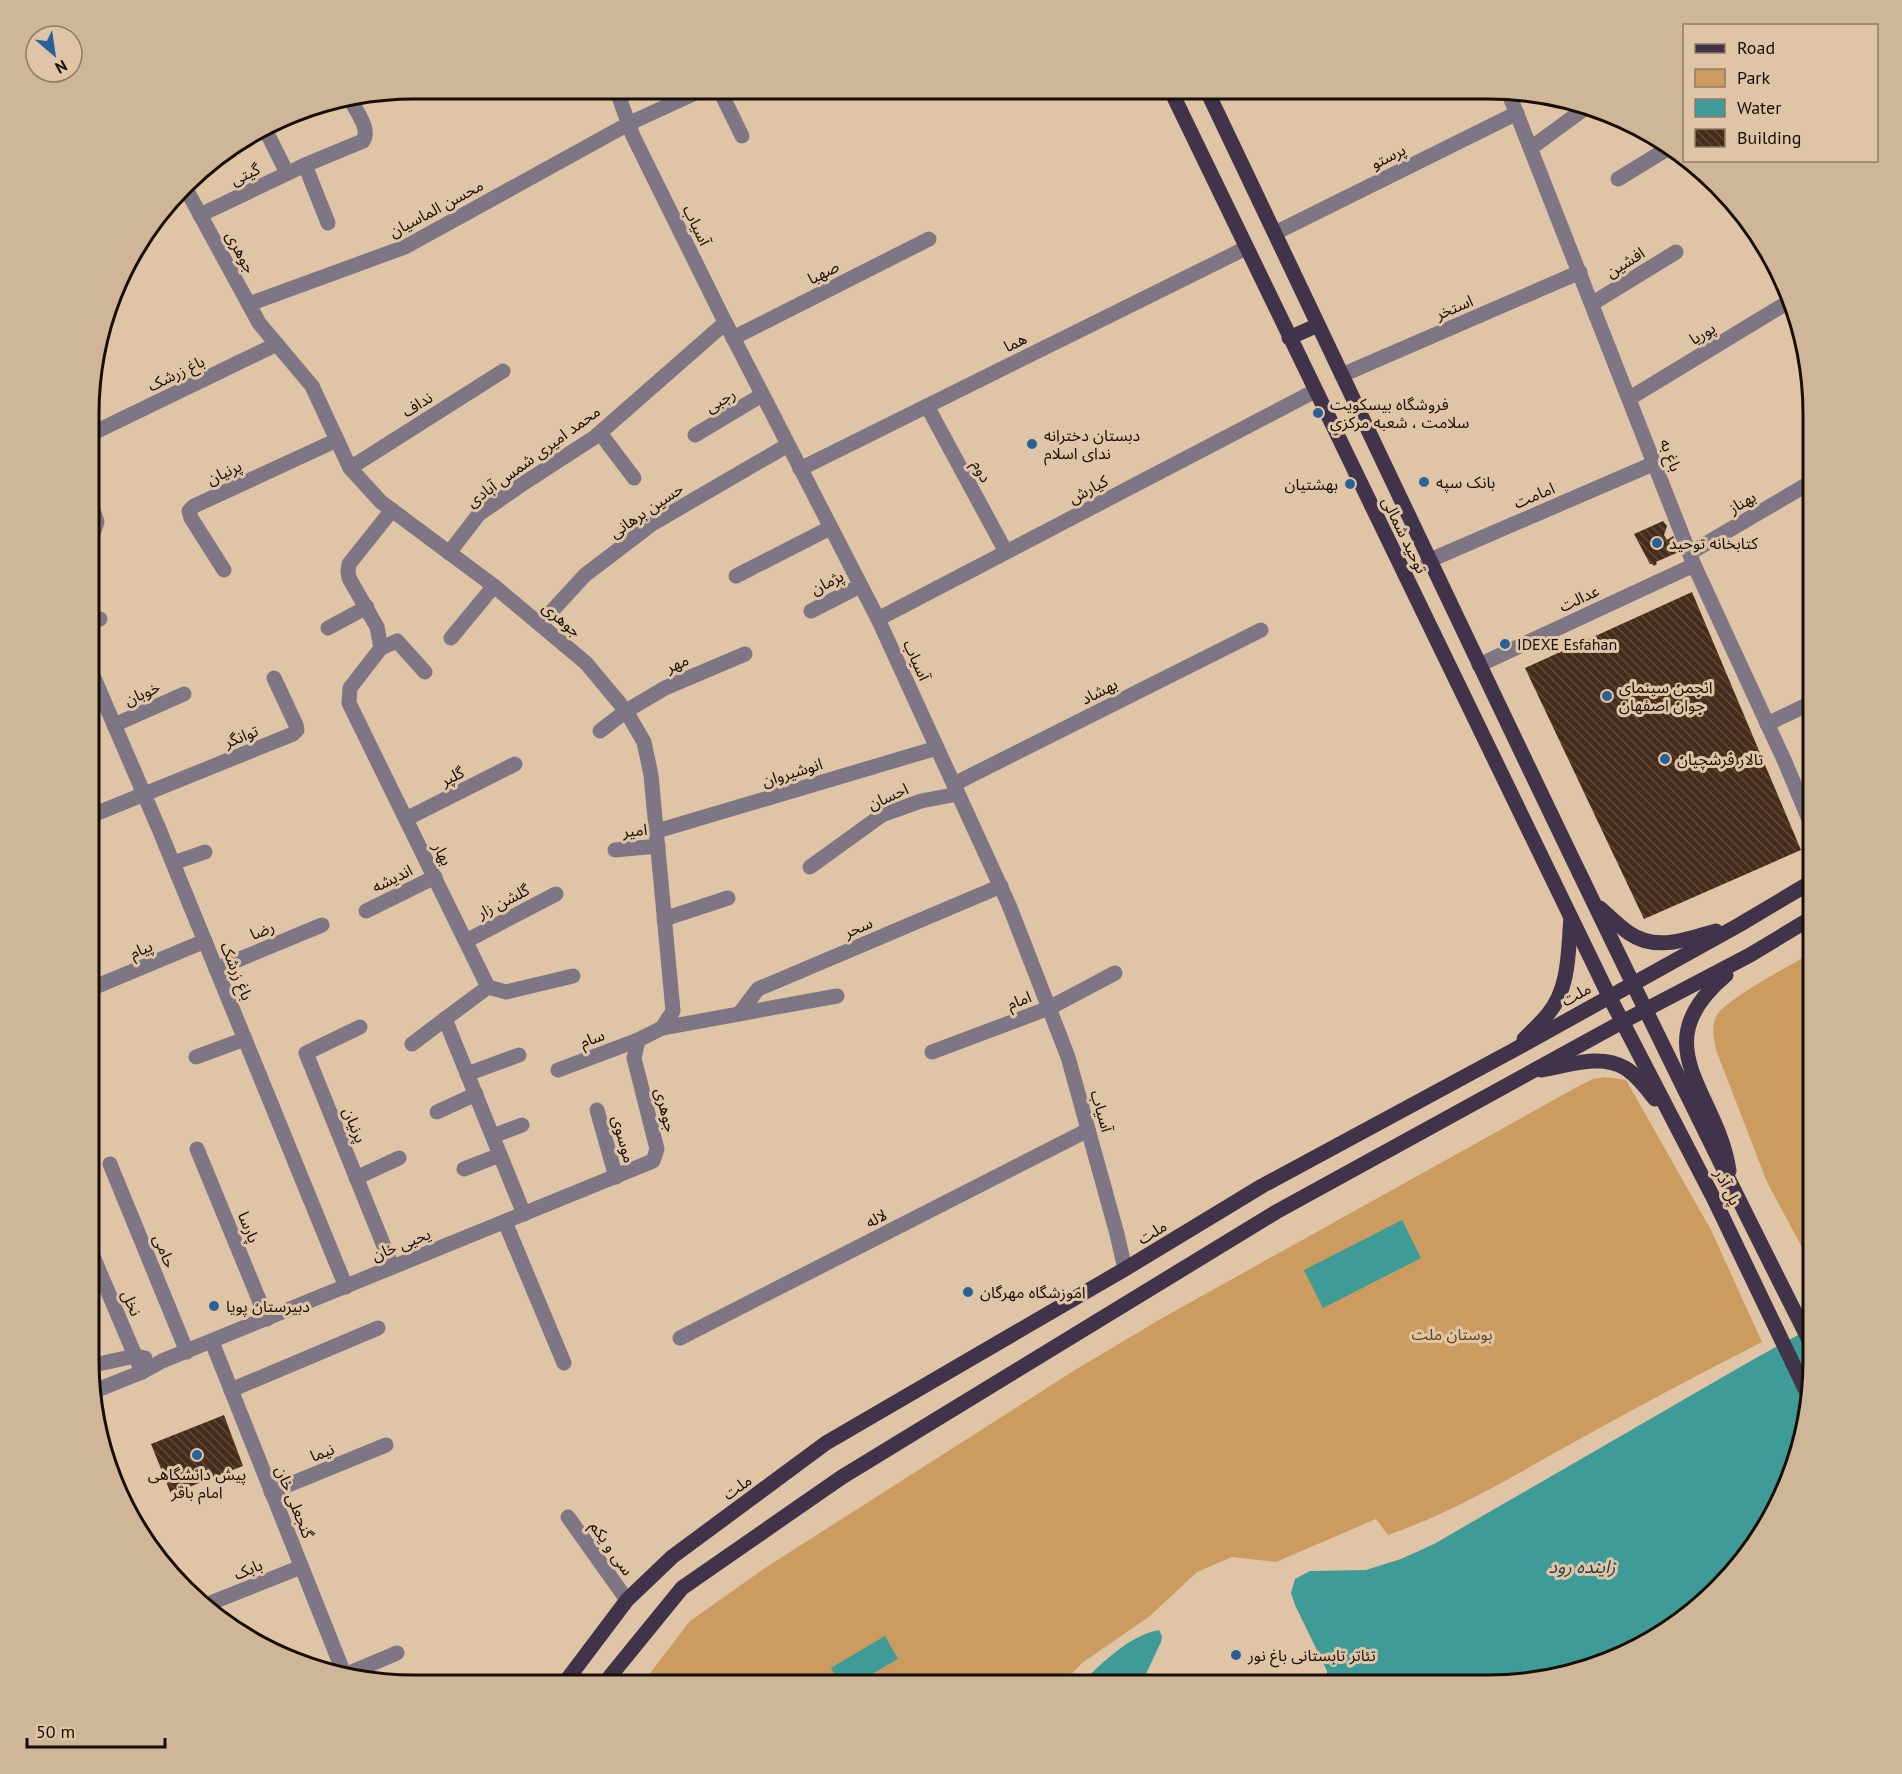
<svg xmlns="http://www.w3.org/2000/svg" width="1902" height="1774" viewBox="0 0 1902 1774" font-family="'PT Sans','Noto Sans Arabic',sans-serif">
  <defs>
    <pattern id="building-back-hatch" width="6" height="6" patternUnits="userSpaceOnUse" patternTransform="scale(1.5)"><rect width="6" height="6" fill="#482c1b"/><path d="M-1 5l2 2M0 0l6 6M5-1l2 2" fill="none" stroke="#5f483a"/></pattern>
  </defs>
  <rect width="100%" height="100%" fill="#dfc5a6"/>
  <g fill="#cb9b60">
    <path d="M1813,952v316l-46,-86 -51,-132c-2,-11 -5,-22 0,-33 6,-16 79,-54 97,-65z"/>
    <path d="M1605,1077l21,3 85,150 51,112c-63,32 -125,65 -186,99 -61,34 -122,71 -188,94l-12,-16 -100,43 -44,-5 -35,15 -47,44 -68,47 -21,22h-420l49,-64 75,-53 310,-198 89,-53 413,-230 16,-8z"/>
  </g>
  <g fill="#3f9b97">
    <path d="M1402,1220l19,38 -98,50 -19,-38z"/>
    <path d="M1813,1329v31l-11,84 -22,60 -78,101 -90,56 -103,24h-182v-14l-32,-66 -4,-12 4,-14 15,-8 56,-1 35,-11 33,-15 320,-185 46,-25z"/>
    <path d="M1159,1630l3,6 -1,6 -16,34 5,9h-71c21,-20 50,-50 80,-55z"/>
    <path d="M885,1636l13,23 -45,26h-12l-10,-17z"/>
  </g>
  <g fill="url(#building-back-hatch)">
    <path d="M1663,521l4,5 -3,9 3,5 6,-4 3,5 -2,3h5l2,7 -25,11 1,2 -3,2 -2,-2h-2l-16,-30z"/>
    <path d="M1692,592l109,258 -157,69 -119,-251z"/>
    <path d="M224,1415l19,51 -72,28 -20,-50z"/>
  </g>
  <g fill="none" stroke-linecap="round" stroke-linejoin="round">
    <g stroke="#7e7684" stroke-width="15">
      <path d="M616,89l17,47 88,178 157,305 131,286 59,152 49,177 8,35"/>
      <path d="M719,89l23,47"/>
      <path d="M1507,89l187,476 91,197 28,67"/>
      <path d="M266,131l21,42"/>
      <path d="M1531,148l53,-39"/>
      <path d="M305,165l23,58"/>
      <path d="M1618,179l49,-30"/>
      <path d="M200,215l105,-50 58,-24c8,-12 -7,-30 -13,-42"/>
      <path d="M1275,233l242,-120"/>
      <path d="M1782,279l8,18"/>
      <path d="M1593,303l83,-51"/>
      <path d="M249,304l156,-57 225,-124 74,-34"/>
      <path d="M733,338l196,-99"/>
      <path d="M1342,375l238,-103"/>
      <path d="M1630,398l155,-94 5,-7"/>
      <path d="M927,406l79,146"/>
      <path d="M600,433l34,45"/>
      <path d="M91,434l186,-90"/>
      <path d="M695,435l67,-40"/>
      <path d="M350,468l153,-97"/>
      <path d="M800,469l446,-221"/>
      <path d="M392,510l-43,54 -1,7 1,7 28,49 4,21 -31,40 -1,15 139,284 -43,32 79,195"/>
      <path d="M91,539l6,-17 -6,-18"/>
      <path d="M449,553l30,-39 42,-29 74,-48 130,-114"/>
      <path d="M1690,553l123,-72"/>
      <path d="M1428,561l227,-98"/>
      <path d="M224,570l-33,-52 -2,-7 5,-5 143,-66"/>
      <path d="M736,576l94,-48"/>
      <path d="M811,611l49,-25"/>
      <path d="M878,619l437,-228"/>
      <path d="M91,622l9,-3"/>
      <path d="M540,624l45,-49 67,-51 136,-79"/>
      <path d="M328,628l39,-21"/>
      <path d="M451,638l43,-52"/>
      <path d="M381,648l16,-7 28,31"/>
      <path d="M1479,665l215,-100"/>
      <path d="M91,671l68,158 187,458"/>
      <path d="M1767,724l46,-22"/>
      <path d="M114,725l70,-31"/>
      <path d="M600,731l26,-20 39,-23 80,-34"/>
      <path d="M954,784l307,-154"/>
      <path d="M90,816l203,-82 4,-4 -1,-5 -22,-47"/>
      <path d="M406,819l109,-55"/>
      <path d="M657,831l280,-83"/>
      <path d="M615,850l43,-4"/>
      <path d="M173,863l32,-11"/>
      <path d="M810,867l72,-52 39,-14 37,-7"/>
      <path d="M366,911l69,-34"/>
      <path d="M664,919l64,-21"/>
      <path d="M466,941l90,-47"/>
      <path d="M216,969l106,-44"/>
      <path d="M488,987l18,5 67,-16"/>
      <path d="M90,989l115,-48"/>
      <path d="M739,1014l19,-25 243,-103"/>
      <path d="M360,1027l-54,26 86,213"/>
      <path d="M662,1028l175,-32"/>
      <path d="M412,1044l33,-25"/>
      <path d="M932,1052l117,-44 66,-35"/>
      <path d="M196,1057l49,-18"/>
      <path d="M558,1070l80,-30"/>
      <path d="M467,1074l52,-19"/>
      <path d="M597,1110l19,67"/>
      <path d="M437,1112l39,-18"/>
      <path d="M493,1136l29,-11"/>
      <path d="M197,1149l70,170"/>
      <path d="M110,1164l77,188"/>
      <path d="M464,1169l36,-14"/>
      <path d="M356,1178l43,-20"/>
      <path d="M505,1222l59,141"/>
      <path d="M89,1247l53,125"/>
      <path d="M680,1338l408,-208"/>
      <path d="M212,1342l133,334"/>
      <path d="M89,1366l46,-10 10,2"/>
      <path d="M231,1390l147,-62"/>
      <path d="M92,1392l50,-20 20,-11 491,-200 4,-12 -23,-91 4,-18 24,-12 11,-17 -22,-236 -7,-33 -18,-31 -40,-48 -92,-77 -113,-84 -31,-34 -38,-82 -53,-63 -74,-136"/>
      <path d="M271,1492l115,-47"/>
      <path d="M568,1517l59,83"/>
      <path d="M208,1604l93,-37"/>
      <path d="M345,1675l52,-22"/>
    </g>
    <g stroke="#41334a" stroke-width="15">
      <path d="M1170,89l439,907 105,203 95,198"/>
      <path d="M1206,89c201,421 397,843 607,1259"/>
      <path d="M1289,338l29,-13"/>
      <path d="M1600,908c10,9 19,18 29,25 27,19 59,6 87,-2"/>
      <path d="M1726,975c-85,71 -8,117 3,196"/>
      <path d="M1524,1039c8,-8 17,-16 24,-25 22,-26 20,-64 23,-96"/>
      <path d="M1541,1070c26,-4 59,-17 84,-2 12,7 21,20 30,31"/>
      <path d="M563,1685l64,-85 45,-43 154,-114 299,-174 137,-83 250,-135 227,-126 74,-44"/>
      <path d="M603,1685l79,-97 160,-111 434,-265 346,-190 128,-67 63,-38"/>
    </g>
  </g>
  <g fill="#296098" stroke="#dfc5a6" stroke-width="2">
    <circle cx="1318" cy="413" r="6"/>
    <circle cx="1032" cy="444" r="6"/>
    <circle cx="1424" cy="482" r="6"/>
    <circle cx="1350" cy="484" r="6"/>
    <circle cx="1657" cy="543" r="6"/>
    <circle cx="1505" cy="644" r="6"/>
    <circle cx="1607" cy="696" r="6"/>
    <circle cx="1665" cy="759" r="6"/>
    <circle cx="968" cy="1292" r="6"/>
    <circle cx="214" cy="1306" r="6"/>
    <circle cx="197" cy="1455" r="6"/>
    <circle cx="1236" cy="1655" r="6"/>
  </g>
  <g text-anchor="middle" stroke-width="6" stroke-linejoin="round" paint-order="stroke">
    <g font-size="16" fill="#170e04" stroke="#dfc5a6">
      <text transform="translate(1388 156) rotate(-26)" y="6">پرستو</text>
      <text transform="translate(245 174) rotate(-25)" y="6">گیتی</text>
      <text transform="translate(436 208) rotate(-28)" y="6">محسن الماسیان</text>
      <text transform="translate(697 225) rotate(64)" y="6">آسیاب</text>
      <text transform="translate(241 252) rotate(62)" y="6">جوهری</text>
      <text transform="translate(1625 262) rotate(-32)" y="6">افشین</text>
      <text transform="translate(823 272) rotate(-27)" y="6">صهبا</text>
      <text transform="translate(1454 307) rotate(-23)" y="6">استخر</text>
      <text transform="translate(1702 333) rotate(-31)" y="6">پوریا</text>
      <text transform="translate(1015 342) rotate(-26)" y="6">هما</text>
      <text transform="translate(176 373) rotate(-26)" y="6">باغ زرشک</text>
      <text transform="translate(720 400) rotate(-31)" y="6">رجبی</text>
      <text transform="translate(417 404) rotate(-32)" y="6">نداف</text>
      <text transform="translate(1671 455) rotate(69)" y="6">باغ به</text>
      <text transform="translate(533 456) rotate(-36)" y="6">محمد امیری شمس آبادی</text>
      <text transform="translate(982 471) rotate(62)" y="6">دوم</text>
      <text transform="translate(224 472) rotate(-25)" y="6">پرنیان</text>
      <text transform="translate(1088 489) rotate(-28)" y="6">کیارش</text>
      <text transform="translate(1534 495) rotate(-23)" y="6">امامت</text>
      <text transform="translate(1742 502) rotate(-30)" y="6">بهناز</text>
      <text transform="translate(646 510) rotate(-34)" y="6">حسین برهانی</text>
      <text transform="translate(1405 535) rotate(64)" y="6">توحید شمالی</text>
      <text transform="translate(827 582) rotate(-27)" y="6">پژمان</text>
      <text transform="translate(1579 598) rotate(-25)" y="6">عدالت</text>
      <text transform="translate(562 619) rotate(40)" y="6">جوهری</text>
      <text transform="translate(917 660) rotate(66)" y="6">آسیاب</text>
      <text transform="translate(677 663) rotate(-23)" y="6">مهر</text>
      <text transform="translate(1099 691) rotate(-27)" y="6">بهشاد</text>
      <text transform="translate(142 693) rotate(-24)" y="6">خوبان</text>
      <text transform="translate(241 736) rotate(-22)" y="6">توانگر</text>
      <text transform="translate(792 772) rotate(-17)" y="6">انوشیروان</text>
      <text transform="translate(452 776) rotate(-27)" y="6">گلپر</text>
      <text transform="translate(888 796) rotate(-24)" y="6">احسان</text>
      <text transform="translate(635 830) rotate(-5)" y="6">امیر</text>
      <text transform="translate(443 854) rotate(64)" y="6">بهار</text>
      <text transform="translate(392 878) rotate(-26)" y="6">اندیشه</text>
      <text transform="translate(503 901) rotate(-27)" y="6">گلشن زار</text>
      <text transform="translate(858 927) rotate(-23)" y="6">سحر</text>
      <text transform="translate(262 930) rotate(-23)" y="6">رضا</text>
      <text transform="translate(141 949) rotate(-23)" y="6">پیام</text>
      <text transform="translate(237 971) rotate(68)" y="6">باغ زرشک</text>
      <text transform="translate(1576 994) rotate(-29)" y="6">ملت</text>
      <text transform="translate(1019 1000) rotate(-21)" y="6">امام</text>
      <text transform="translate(592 1038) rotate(-21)" y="6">سام</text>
      <text transform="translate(666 1110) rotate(76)" y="6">جوهری</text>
      <text transform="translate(1102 1111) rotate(74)" y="6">آسیاب</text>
      <text transform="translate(355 1125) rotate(68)" y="6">پرنیان</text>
      <text transform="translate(624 1139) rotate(75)" y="6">موسوی</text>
      <text transform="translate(1728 1187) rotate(63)" y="6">پل آذر</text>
      <text transform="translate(876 1218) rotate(-27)" y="6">لاله</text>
      <text transform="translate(249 1227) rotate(68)" y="6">پارسا</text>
      <text transform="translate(1152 1232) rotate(-31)" y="6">ملت</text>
      <text transform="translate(401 1244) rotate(-22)" y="6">یحیی خان</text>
      <text transform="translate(165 1251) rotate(68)" y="6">حامی</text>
      <text transform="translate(132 1303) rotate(67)" y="6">نخل</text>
      <text transform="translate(322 1452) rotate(-22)" y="6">نیما</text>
      <text transform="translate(737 1487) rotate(-36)" y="6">ملت</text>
      <text transform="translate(295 1502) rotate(68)" y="6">گنجعلی خان</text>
      <text transform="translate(612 1548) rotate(55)" y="6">سی و یکم</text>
      <text transform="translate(248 1569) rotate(-22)" y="6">بابک</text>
    </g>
    <g font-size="16" fill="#170e04" stroke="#dfc5a6" text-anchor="start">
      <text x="1330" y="410">فروشگاه بيسكويت<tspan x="1330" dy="18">سلامت ، شعبه مركزي</tspan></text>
      <text x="1044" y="441">دبستان دخترانه<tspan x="1044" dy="18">ندای اسلام</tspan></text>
      <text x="1436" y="488">بانک سپه</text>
      <text x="1338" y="490" text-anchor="end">بهشتیان</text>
      <text x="1669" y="549">کتابخانه توحید</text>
      <text x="1517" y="650">IDEXE Esfahan</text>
      <text x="1619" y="693">انجمن سینمای<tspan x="1619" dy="18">جوان اصفهان</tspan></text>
      <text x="1677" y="765">تالار فرشچیان</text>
      <text x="980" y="1298">اموزشگاه مهرگان</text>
      <text x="226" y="1312">دبیرستان پویا</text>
      <text x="197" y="1480" text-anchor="middle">پیش دانشگاهی<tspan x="197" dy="18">امام باقر</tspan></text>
      <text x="1248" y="1661">تئاتر تابستانی باغ نور</text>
    </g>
    <g font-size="16" fill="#62441b" stroke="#dfc5a6">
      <text x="1452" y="1340">بوستان ملت</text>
    </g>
    <g font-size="18" font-style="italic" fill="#254241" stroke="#dfc5a6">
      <text x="1582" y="1573">زاینده رود</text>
    </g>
  </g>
  <path d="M0 0H1902V1774H0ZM414 99H1488A315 315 0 0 1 1803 414V1360A315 315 0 0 1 1488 1675H414A315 315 0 0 1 99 1360V414A315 315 0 0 1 414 99Z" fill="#cfb699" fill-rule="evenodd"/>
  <path fill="none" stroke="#170e04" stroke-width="3" d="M414 99H1488A315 315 0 0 1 1803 414V1360A315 315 0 0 1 1488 1675H414A315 315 0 0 1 99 1360V414A315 315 0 0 1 414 99Z"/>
  <rect x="1683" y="24" width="195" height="138" fill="#dfc5a6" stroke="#8f7c65" stroke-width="1.5"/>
  <rect x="1695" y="44" width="30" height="9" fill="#41334a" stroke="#8f7c65" stroke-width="1.5"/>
  <text x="1737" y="54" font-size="18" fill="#170e04">Road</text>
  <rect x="1695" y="69" width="30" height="18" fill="#cb9b60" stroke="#8f7c65" stroke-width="1.5"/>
  <text x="1737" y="84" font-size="18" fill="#170e04">Park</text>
  <rect x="1695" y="99" width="30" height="18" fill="#3f9b97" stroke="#8f7c65" stroke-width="1.5"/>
  <text x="1737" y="114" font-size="18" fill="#170e04">Water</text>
  <rect x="1695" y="129" width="30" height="18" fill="url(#building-back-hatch)" stroke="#8f7c65" stroke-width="1.5"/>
  <text x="1737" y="144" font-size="18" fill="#170e04">Building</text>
  <g transform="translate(54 54) rotate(151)"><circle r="28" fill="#dfc5a6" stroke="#8f7c65" stroke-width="1.5"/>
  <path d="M0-4.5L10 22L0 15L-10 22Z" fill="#296098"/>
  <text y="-9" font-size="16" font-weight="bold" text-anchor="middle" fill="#170e04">N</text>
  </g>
  <path d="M27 1738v9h138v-9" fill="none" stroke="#170e04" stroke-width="3"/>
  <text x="36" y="1738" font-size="18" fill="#170e04" stroke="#dfc5a6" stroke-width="4.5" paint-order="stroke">50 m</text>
</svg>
